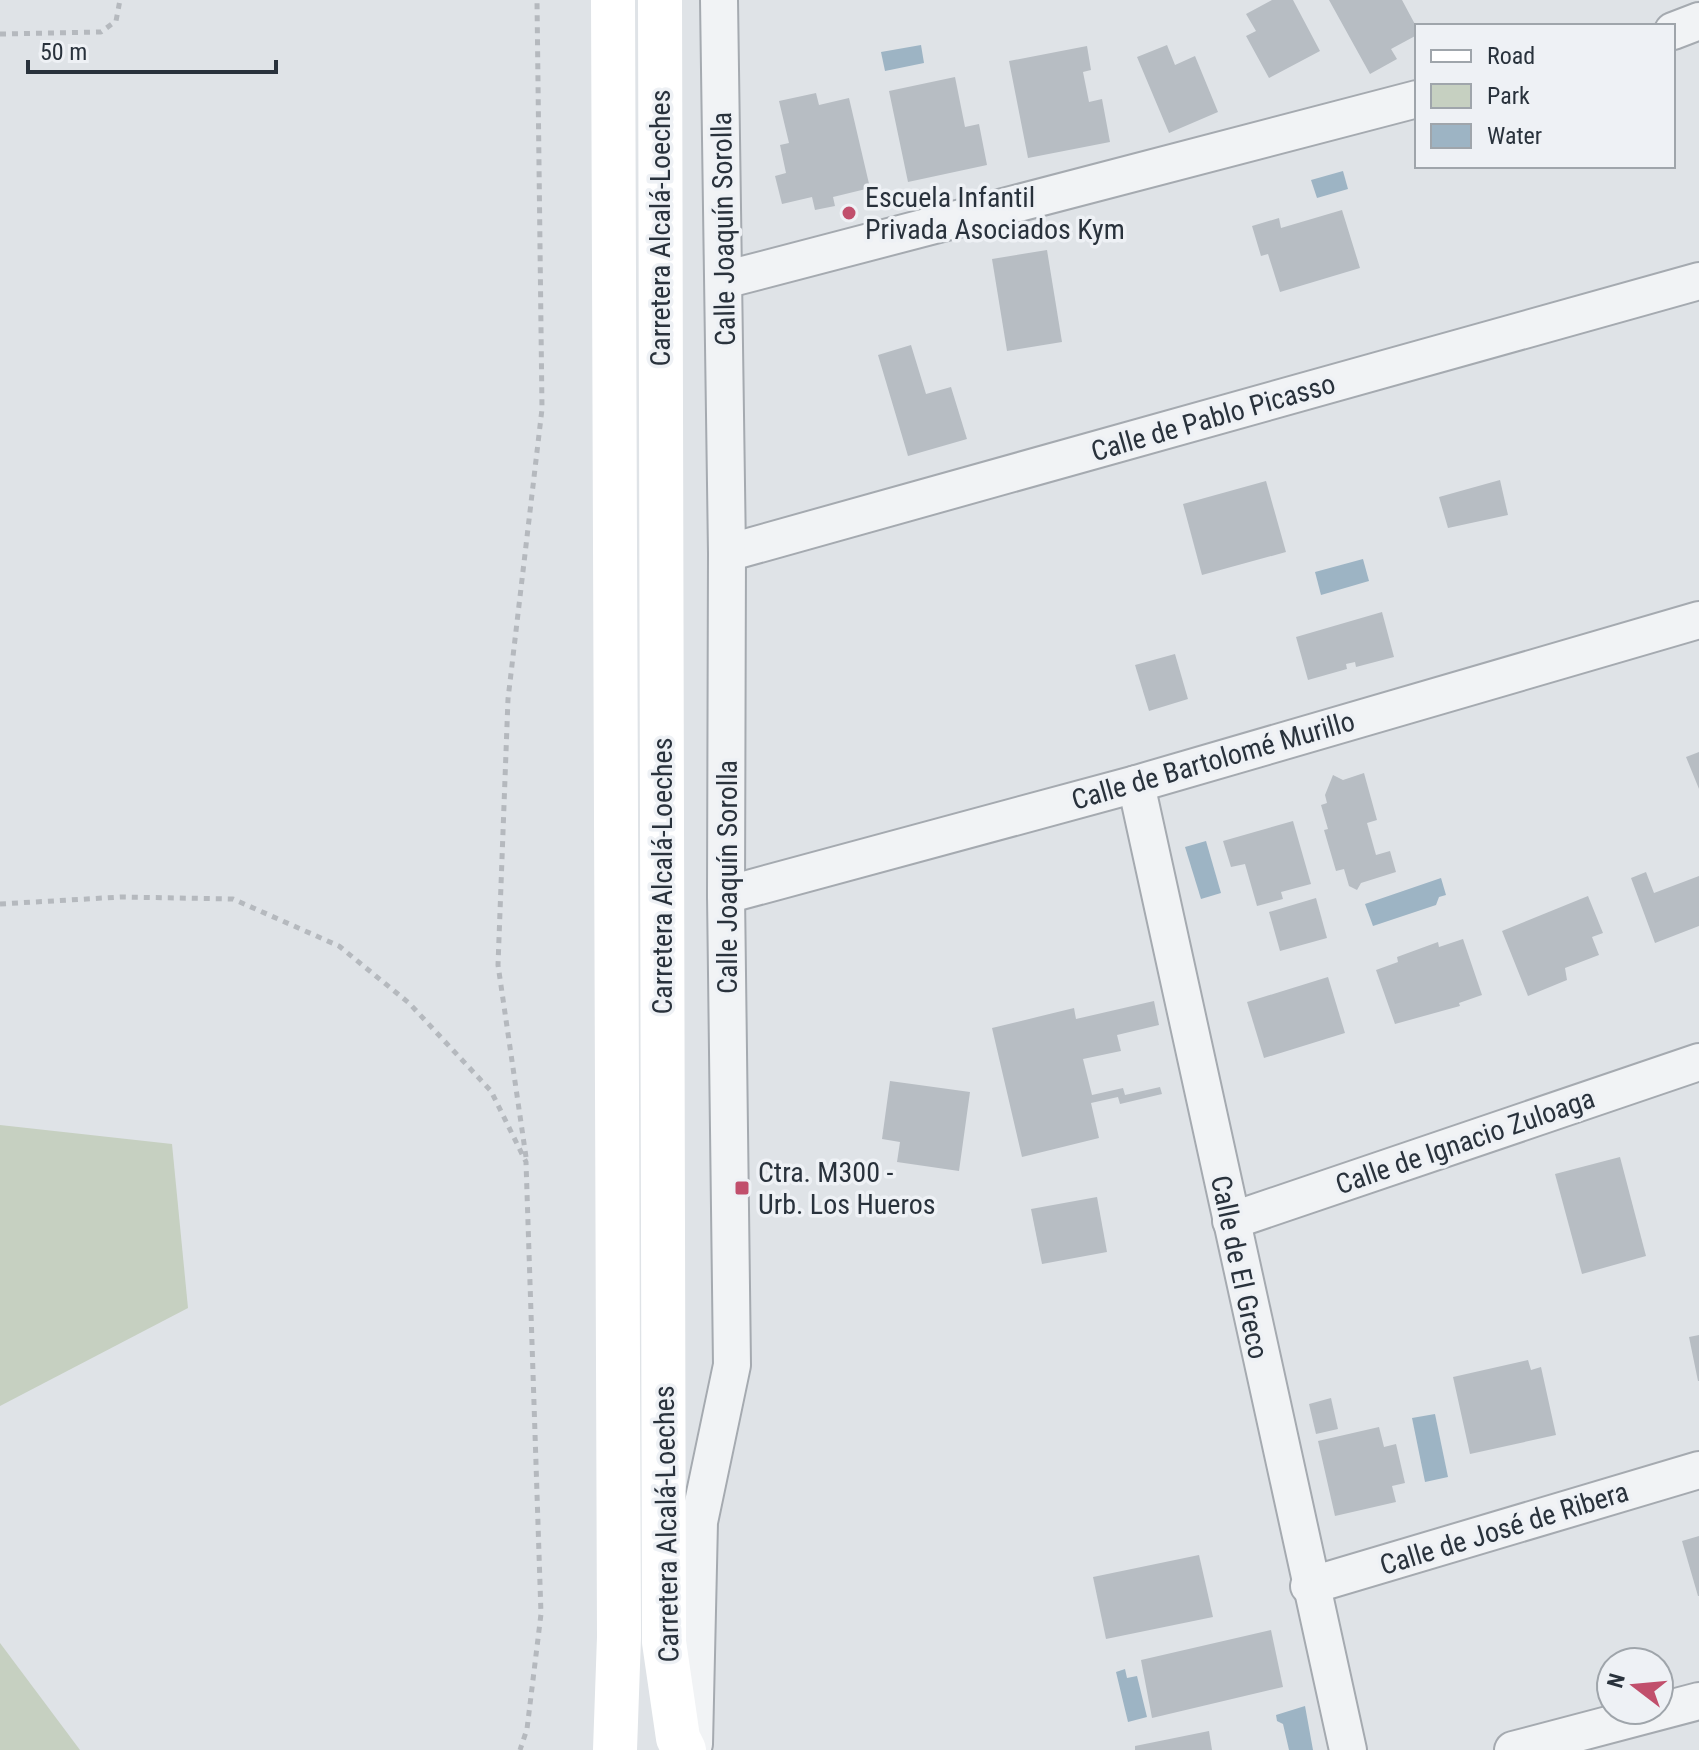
<svg xmlns="http://www.w3.org/2000/svg" width="1699" height="1750" viewBox="0 0 1699 1750" font-family="'Roboto Condensed',sans-serif">
  <rect width="100%" height="100%" fill="#dfe3e7"/>
  <g fill="#c6d0c1">
    <path d="M0,1125l172,19 16,164 -188,98z"/>
    <path d="M0,1643l80,107h-80z"/>
  </g>
  <g fill="#9db4c4">
    <path d="M921,45l3,18 -39,8 -4,-19z"/>
    <path d="M1343,171l5,18 -31,9 -6,-18z"/>
    <path d="M1363,559l6,22 -48,14 -6,-23z"/>
    <path d="M1206,841l15,52 -20,6 -16,-52z"/>
    <path d="M1441,878l5,17 -7,2 -3,8 -63,21 -8,-22z"/>
    <path d="M1435,1414l13,63 -23,5 -13,-64z"/>
    <path d="M1125,1669l2,9 10,-2 10,41 -19,5 -12,-50z"/>
    <path d="M1305,1706l8,44h-24l-6,-26 -6,-3 -1,-6z"/>
  </g>
  <g fill="#b7bdc3">
    <path d="M1272,0h21l27,51 -51,27 -23,-42 10,-5 -10,-17z"/>
    <path d="M1329,0h73l15,28v7l-26,14 6,10 -27,15z"/>
    <path d="M1167,45l8,20 20,-9 23,56 -49,21 -32,-76z"/>
    <path d="M1087,46l4,24 -8,2 6,30 13,-3 8,43 -82,16 -19,-97z"/>
    <path d="M955,77l10,50 14,-3 8,41 -79,17 -19,-91z"/>
    <path d="M816,93l3,12 30,-7 21,90 -37,9 2,9 -20,4 -3,-13 -30,7 -7,-28 11,-3 -6,-28 9,-2 -10,-42z"/>
    <path d="M1342,210l18,58 -80,24 -12,-38 -7,2 -9,-30 27,-8 2,10z"/>
    <path d="M1047,250l15,92 -55,9 -15,-92z"/>
    <path d="M911,345l15,49 25,-7 16,52 -59,17 -30,-101z"/>
    <path d="M1500,480l8,35 -60,13 -9,-31z"/>
    <path d="M1266,481l20,71 -84,23 -19,-71z"/>
    <path d="M1382,612l12,45 -38,10 -1,-5 -9,2 1,5 -39,11 -12,-43z"/>
    <path d="M1175,654l13,45 -39,12 -14,-46z"/>
    <path d="M1699,752v37l-13,-32z"/>
    <path d="M1364,773l13,47 -10,3 9,32 14,-4 6,21 -35,11 -4,7 -8,-4 -5,-17 -8,2 -12,-41 4,-1 -7,-24 6,-2 -2,-8 8,-20 10,5z"/>
    <path d="M1293,821l18,63 -30,8 2,7 -26,7 -12,-42 -14,3 -8,-26z"/>
    <path d="M1646,872l8,21 45,-17v50l-44,17 -24,-65z"/>
    <path d="M1588,896l15,37 -11,4 7,18 -34,13 2,12 -39,16 -26,-65z"/>
    <path d="M1316,898l11,40 -47,13 -11,-39z"/>
    <path d="M1463,939l19,56 -23,8 1,3 -65,18 -19,-54 22,-8 -1,-5 41,-15 1,5z"/>
    <path d="M1328,977l17,56 -81,25 -17,-56z"/>
    <path d="M1154,1001l5,24 -42,10 4,16 -38,8 9,36 31,-7 2,7 35,-8 2,7 -42,10 -2,-7 -27,6 8,35 -77,19 -30,-129 82,-20 2,11z"/>
    <path d="M890,1081l80,11 -11,79 -62,-9 3,-20 -18,-3z"/>
    <path d="M1620,1157l26,99 -64,18 -27,-100z"/>
    <path d="M1097,1197l10,55 -65,12 -11,-55z"/>
    <path d="M1699,1335v46h-1l-9,-44z"/>
    <path d="M1528,1360l3,10 10,-3 15,68 -86,19 -17,-77z"/>
    <path d="M1331,1398l7,31 -22,5 -7,-30z"/>
    <path d="M1379,1427l5,20 12,-3 9,39 -13,3 4,16 -61,14 -17,-75z"/>
    <path d="M1699,1536v60h-1l-16,-55z"/>
    <path d="M1199,1555l14,62 -107,22 -13,-62z"/>
    <path d="M1271,1630l12,57 -131,31 -11,-58z"/>
    <path d="M1209,1731l3,19h-77v-4z"/>
  </g>
  <g fill="none" stroke-linecap="round" stroke-linejoin="round">
    <defs>
      <g id="street">
        <path d="M1673,31l26,-10"/>
        <path d="M724,280l693,-181"/>
        <path d="M727,553l972,-272"/>
        <path d="M1136,784l212,966"/>
        <path d="M726,895l410,-111 563,-164"/>
        <path d="M1231,1221l468,-159"/>
        <path d="M1309,1586l390,-116"/>
        <path d="M694,1744l5,-222 33,-157 -6,-470 1,-342 -8,-553"/>
        <path d="M1513,1750l186,-49"/>
      </g>
    </defs>
    <use href="#street" stroke="#a5aab0" stroke-width="40"/>
    <g stroke="#b5b9be" stroke-width="5" stroke-dasharray="6 6" stroke-linecap="butt">
      <path d="M0,34l101,-2 15,-11 4,-21"/>
      <path d="M0,904l121,-7 112,2 106,47 70,57 82,88 35,71 15,452 -14,115 -7,21"/>
      <path d="M526,1157l-28,-192 10,-266 34,-290 -5,-409"/>
    </g>
    <use href="#street" stroke="#f1f3f5" stroke-width="36"/>
    <g stroke="#fff" stroke-width="44">
      <path d="M613,0l6,1637 -4,113"/>
      <path d="M660,0l4,1642 14,96 6,12"/>
    </g>
  </g>
  <g fill="#c14f6c" stroke="#eef1f5" stroke-width="3">
    <circle cx="849" cy="213" r="8"/>
    <rect x="734" y="1180" width="16" height="16" rx="4"/>
  </g>
  <g text-anchor="middle" stroke-width="7" stroke-linejoin="round" paint-order="stroke">
    <g font-size="28" fill="#29323c" stroke="#eef1f5" text-anchor="start">
      <text x="865" y="207">Escuela Infantil<tspan x="865" dy="32">Privada Asociados Kym</tspan></text>
      <text x="758" y="1182">Ctra. M300 -<tspan x="758" dy="32">Urb. Los Hueros</tspan></text>
    </g>
    <g font-size="28" fill="#29323c" stroke="#eef1f5">
      <text transform="translate(660 228) rotate(-90)" y="10">Carretera Alcalá-Loeches</text>
      <text transform="translate(723 229) rotate(-91)" y="10">Calle Joaquín Sorolla</text>
      <text transform="translate(1213 417) rotate(-16)" y="10">Calle de Pablo Picasso</text>
      <text transform="translate(1213 760) rotate(-16)" y="10">Calle de Bartolomé Murillo</text>
      <text transform="translate(662 876) rotate(-90)" y="10">Carretera Alcalá-Loeches</text>
      <text transform="translate(727 877) rotate(-90)" y="10">Calle Joaquín Sorolla</text>
      <text transform="translate(1465 1141) rotate(-19)" y="10">Calle de Ignacio Zuloaga</text>
      <text transform="translate(1240 1267) rotate(78)" y="10">Calle de El Greco</text>
      <text transform="translate(666 1524) rotate(-91)" y="10">Carretera Alcalá-Loeches</text>
      <text transform="translate(1504 1528) rotate(-17)" y="10">Calle de José de Ribera</text>
    </g>
  </g>
  <rect x="1415" y="24" width="260" height="144" fill="#eef1f5" stroke="#9fa5ab" stroke-width="2"/>
  <rect x="1431" y="50" width="40" height="12" fill="#ffffff" stroke="#9fa5ab" stroke-width="2"/>
  <text x="1487" y="64" font-size="24" fill="#29323c">Road</text>
  <rect x="1431" y="84" width="40" height="24" fill="#c6d0c1" stroke="#9fa5ab" stroke-width="2"/>
  <text x="1487" y="104" font-size="24" fill="#29323c">Park</text>
  <rect x="1431" y="124" width="40" height="24" fill="#9db4c4" stroke="#9fa5ab" stroke-width="2"/>
  <text x="1487" y="144" font-size="24" fill="#29323c">Water</text>
  <g transform="translate(1635 1686) rotate(286)"><circle r="38" fill="#eef1f5" stroke="#9fa5ab" stroke-width="2"/>
  <path d="M0-6L14 30L0 20L-14 30Z" fill="#c14f6c"/>
  <text y="-12" font-size="22" font-weight="bold" text-anchor="middle" fill="#29323c">N</text>
  </g>
  <path d="M28 60v12h248v-12" fill="none" stroke="#29323c" stroke-width="4"/>
  <text x="40" y="60" font-size="24" fill="#29323c" stroke="#eef1f5" stroke-width="6" paint-order="stroke">50 m</text>
</svg>
